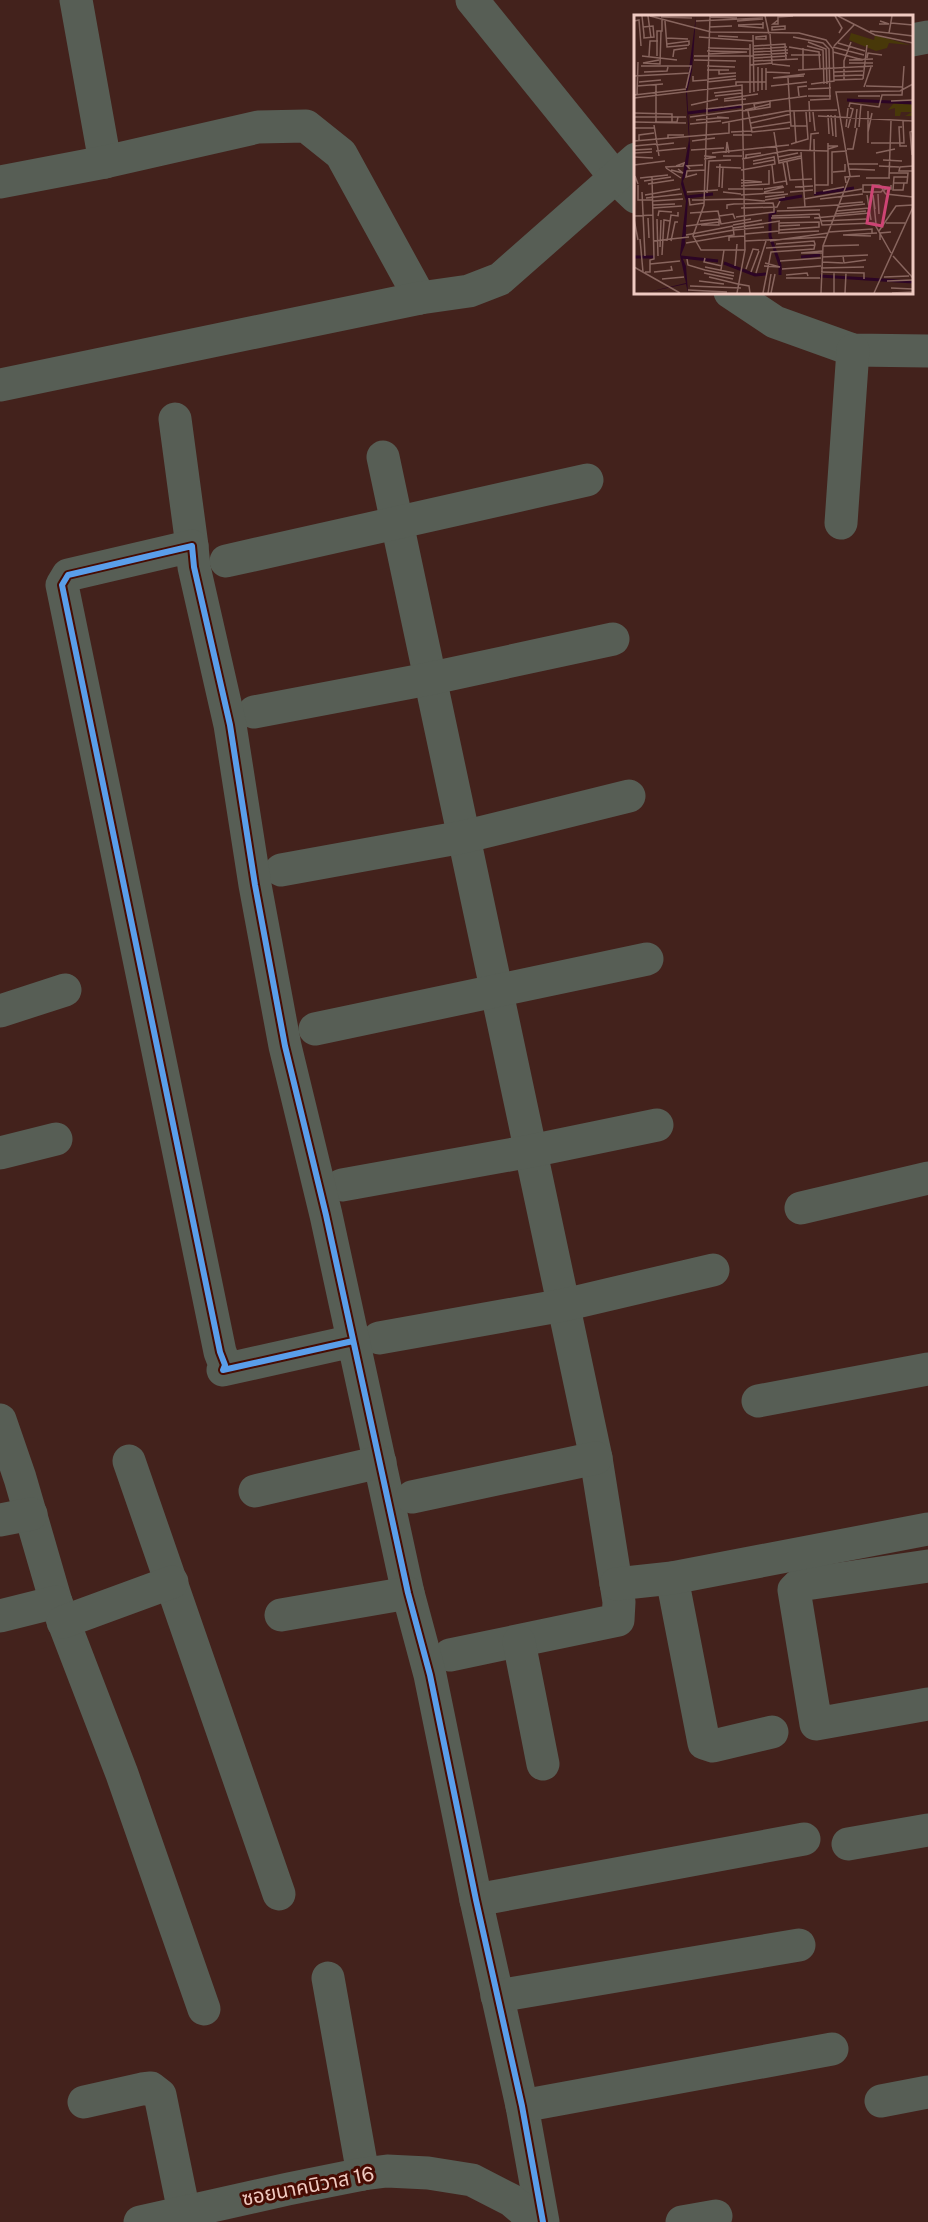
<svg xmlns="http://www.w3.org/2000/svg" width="928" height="2222" viewBox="0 0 928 2222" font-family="'Public Sans','Noto Sans Thai',sans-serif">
  <rect width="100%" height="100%" fill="#43221c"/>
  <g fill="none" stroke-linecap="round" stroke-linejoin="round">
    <g stroke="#575e55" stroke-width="33">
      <path d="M76,0l29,162"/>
      <path d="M472,0l143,177 21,20"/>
      <path d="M912,40l16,-3"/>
      <path d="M0,182l105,-20 153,-35 48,-1 35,28 79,144"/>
      <path d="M730,292l45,30 78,28 75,1"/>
      <path d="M0,385l420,-87 49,-7 31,-12 136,-120"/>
      <path d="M175,419l17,127"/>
      <path d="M383,457l213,1001 23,144 -1,18 -168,35"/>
      <path d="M841,523l12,-173"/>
      <path d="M226,561l361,-81"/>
      <path d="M254,712l174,-33 185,-40"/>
      <path d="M281,870l182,-33 166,-41"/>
      <path d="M0,1011l65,-21"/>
      <path d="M315,1029l332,-70"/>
      <path d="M0,1153l56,-14"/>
      <path d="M342,1185l189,-34 126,-26"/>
      <path d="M801,1208l127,-30"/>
      <path d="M379,1338l185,-33 149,-35"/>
      <path d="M353,1341l-130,29 2,-5 -5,-13 -158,-767 6,-10 124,-29 2,21 36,158 25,160 30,161 41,169 82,378 22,82 46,225 46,206 21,116"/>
      <path d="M758,1401l170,-32"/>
      <path d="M0,1420l20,58 36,124 66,172 82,235"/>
      <path d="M129,1461l150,433"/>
      <path d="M255,1491l125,-29"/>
      <path d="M412,1497l184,-39"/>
      <path d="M0,1520l31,-6"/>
      <path d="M928,1566l-129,19 -5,5 22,134 112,-20"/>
      <path d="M672,1578l32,165 9,3 59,-14"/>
      <path d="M616,1584l56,-6 256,-49"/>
      <path d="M281,1615l127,-22"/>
      <path d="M0,1616l56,-14"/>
      <path d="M63,1622l109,-40"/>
      <path d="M519,1642l24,122"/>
      <path d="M848,1844l80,-14"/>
      <path d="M476,1900l328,-61"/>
      <path d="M328,1978l35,196"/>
      <path d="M497,1996l302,-51"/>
      <path d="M881,2101l47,-9"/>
      <path d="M84,2102l58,-13 9,-1 9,7 24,117"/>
      <path d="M522,2106l310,-57"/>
      <path d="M140,2222l148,-33 75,-15 24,-3 41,2 44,7 39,20 26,22"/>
      <path d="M682,2222l34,-6"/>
    </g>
    <defs>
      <path id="cycleway" d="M353,1341l-130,29 2,-5 -5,-13 -158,-767 6,-10 124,-29 2,21 36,158 25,160 30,161 41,169 82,378 22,82 46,225 46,206 21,116"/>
    </defs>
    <use href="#cycleway" stroke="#470c03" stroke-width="10"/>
    <use href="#cycleway" stroke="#5a9eea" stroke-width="6"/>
  </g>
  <g text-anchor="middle" stroke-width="6" stroke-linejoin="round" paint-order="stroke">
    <g font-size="20" fill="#f0cac1" stroke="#470c03">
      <text transform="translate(308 2186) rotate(-11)" y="7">ซอยนาคนิวาส 16</text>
    </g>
  </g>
  <g transform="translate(634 15)">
    <rect width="279" height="279" fill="#43221c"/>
    <path d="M217,18l23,7 1,-5 35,10 -21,-2 -2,5 -11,3 -27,-11zM260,88l19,1v12h-8l7,-4h-11l-1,4h-5v-8l-7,2z" fill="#483809"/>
    <path d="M62,1l-4,55 -5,21 3,55 -3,25 -4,9 5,18 -3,46 -4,10 5,11 2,27 -2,-9 -42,9 42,-10 -6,-28 6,-54 -5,-17 8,-44 -3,-48z" fill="#2c0525"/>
    <path fill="none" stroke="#2c0525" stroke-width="3" d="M213,85l66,3M54,98l55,-7M180,179l40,-6M53,182l26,-3M145,185l23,-4M142,197l-6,2v22l10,29v10M0,242h21M47,242l37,4M167,242l19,-2M90,248l31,12 11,-1M186,261l93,6"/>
    <path fill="none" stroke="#88655e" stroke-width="1.5" d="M8,1l2,19v3l10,-1 -1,-11 -10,1M14,1l3,22M16,1l61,16 88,1 27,7 7,9 1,32 -23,3M76,1l-6,189 -11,31 8,14h44l-8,43M131,1l4,18M201,1l7,12 -3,5M204,1l37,19 38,8M27,2l31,1M76,2l27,1M144,5l-5,4h5v-7l15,-1M0,6l5,-1 2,26M31,6l2,26 22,-2M62,6l67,-3M103,6l26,-2M257,8l22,2M245,9h10l-9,-3M104,10l25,-1M104,11l25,2v-6M151,11v3l-13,1v-3zM75,12l23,-1M236,16l19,2 3,-17M255,18l24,3M119,20l1,57M84,21l20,1M132,21v3h-10v-2zM65,22l54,4M159,22l30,6 6,6 1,50 -20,1M32,23l22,1M174,27l18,7 1,35M204,28l27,8M33,29l22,-3v4M116,29v49M120,31l31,-2 1,15M173,31l16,4 1,34M200,31l20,-21M155,32l30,5 1,16M199,32l31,8M74,33l41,1M169,33v22M120,34l33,-2M73,36l40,1 -39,2M120,37l34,-2M199,37l30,8M120,40l34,-2M157,40h30M8,41l35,4M15,41l1,-15h8M23,41v-25h5v-11M60,41h60M39,42l1,-7 13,-2M120,43l33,-2M233,43l1,-5 14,2M25,45l-16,3 17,1 1,-33M60,45l42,1M215,45l24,-1M120,46l44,-2M215,48h24M138,49l18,2M116,50l22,-2 -2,-29M7,51h50l-5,22M73,51l28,1M73,55h22M85,55v4l17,-1M164,55l75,-4M10,57l23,-1 1,-4M132,57l24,1M200,57l29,-1M0,61l56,-3M59,61v5l14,-1M170,61l-31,2 32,-4M200,61l29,-1M154,63l3,48h16M74,64l28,-3M210,64v-18l7,-19M229,64l4,-34M200,65l29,-1M5,67l22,-2M73,67l29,-3M102,70v-3h30M3,71l26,-2M137,71l36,-4M232,71l37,1M230,72l7,-20M174,74l23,-1M128,75v-22M132,75v-22M124,76v-24M80,78l28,-3M0,80l52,-6M3,80l1,-33M81,81l27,-3M165,81l-1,-9 9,-1M174,81h23M224,81h22M0,83l108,-13 3,165M90,84l34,-5M90,86l22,-2M175,86l1,21M257,86l22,-1M57,90l27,-6M90,92l83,-11M215,92l1,-4 29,4 3,-12h20l2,-29M72,94l18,-2M111,95l25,-6M108,96l9,-1 19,-3v-6l-16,3 1,5M114,96l4,21 38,-4M160,96l2,31M179,97l2,19M0,98l38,1v8M194,100l1,19M197,100l2,21M201,100l1,22M184,101l95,5M0,102h52M56,102l52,-7M83,102l12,1h-12M62,105l21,-2M0,107l52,1M21,107h22l1,-5M22,107v-38M88,108l65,-12 50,-1M117,108l40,-9M56,109l31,-3M20,110l5,31M212,112l2,-19M225,112l2,-23M268,112h-3l1,19h7M0,113h20M118,113l39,-6M214,113l5,-19 -3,-1M221,113l2,-19M97,117l21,-1M140,117l5,31 22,-5M234,117l4,-19M99,120h19M34,123v-3h16M180,124l1,55M0,126l95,-8v-12M5,126v-6l15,-2M58,126l23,-3M234,128v-32M237,128h33l-1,-22M157,129l17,-5 -2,-27M22,130l18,-2M0,131l22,-2M194,134l10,-3h-10M213,134h6l4,-21M0,135l18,-1M57,135l33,-2M22,136l30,-3M176,136l1,-17 8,-1M167,137l4,55M0,138l18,-1M78,138l77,-8M92,138l1,-11 2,11M242,138l19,-4M278,140l-2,-23 3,-1M89,141h19M0,142l19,1M144,142l20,-4M112,143v-3l15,-2M70,144l12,-2 -12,-1M108,144l48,-9 38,1M249,145l19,1M119,146l21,-4M144,146l23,-5M149,147l4,23M153,147l3,18 22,-1M119,149l21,-4M214,149h30M0,150l31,-4M138,150l2,18 12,-2M245,151l20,1M31,152l18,-1 1,-3 -8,3M82,152l25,1M32,153l15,10M56,154l-3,-3 16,-1M215,154l26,1M37,155l12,3 -5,-4M107,155l34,-6 -1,-8M279,156h-14l1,-4 13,-1M199,157l12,-1v-7M255,158h19l-1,10h-14M63,159l-11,3 1,-6 18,-1M6,163l28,-3M232,163h24M255,163l2,-57M10,166l27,-4M107,168l21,-1 -21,-2M212,168l-1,-6 15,-1M270,168l-1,7h-10l1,-13h14M14,169l26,-4M198,169v-32l15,-1M4,170v15h15M181,170h13v-42M257,170v4h-5l-2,1h-1l-2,2h-18v-7h16l2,1 2,4 2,3 1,1 27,3M107,171l28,-2v-14M85,172l1,-23M161,172l18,-1M88,173l1,-20M94,174h35M130,174l19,-3M189,176l21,-4M8,177l3,64M53,177l31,-2M89,177l18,2M130,177l20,-5M156,177l23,-2M73,178l2,-32 22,-1M244,179l1,20M11,180l35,-6M107,180l43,-3M233,180l4,25M131,182l23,-3M12,183l36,-4M55,183l1,7 14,-2M107,184l24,2M170,184l58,-10M186,184l43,-5M58,185l49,-1M131,185l20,-3M19,186l30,-2M205,189l24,-2M19,190l22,-1M204,192l27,-3M19,193l29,-2M107,193l36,-1 3,-6M153,193l51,-3M93,194v-4l7,-1 39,-1 1,4M241,194l-2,-14 3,29M143,196l43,-1M203,196l32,-3M56,198l28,-2 3,13 30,-5M201,199l31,-3M0,201l19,-1M24,201l1,-5 13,1M85,201l14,-2 2,5M138,201l47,-2 3,11 52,-2 17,30M102,202l38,-5v-5M0,203l1,-42 3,8M14,203l1,20M137,203l39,-1M180,203l55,-5M0,204l4,21M23,204l1,37M66,206l19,-2v6h-18M187,206l45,-2M252,208h19M99,210l29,-5M52,211l33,-4M145,211l21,-1M99,213l47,-7M100,215l30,-3M245,216l17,-25 17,-1M195,217l43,-3v4M144,218l41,-2M111,219l34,-3v-8l40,-1v5l-40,3M52,220l47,-9M237,221l-28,-1 34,-2M59,222l41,-7M6,224l3,33M246,225v-7l11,-1M19,226l36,-4M33,226l4,-26 7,1v-4M37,226l4,-19h3M95,226v-4l16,-1M111,226l81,-4M136,226l58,-8M52,228l48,-8 -1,-8M189,231l36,-1M26,232l1,-27M132,233l49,-3M188,238h-21l21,-2M28,240l2,-35 6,1M209,241l1,7 22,-3M259,241l20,22M188,242l46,-2M71,243l-1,4 18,4M53,244l1,6 17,5M146,246l41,-3M188,247l21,1M16,249l30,-3M101,251l2,-22M130,251l16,1 -15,-4M0,252l46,26M71,252l29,6M187,253l43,-1M112,254l7,-20 6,1M148,254l39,-3M71,255l29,6M87,255l3,-20M11,257h5v-12l4,-1 -2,-82M20,257l18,-2 -1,-4M117,257l8,-21M187,257l43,1v6M200,257v21M70,258l29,6M122,258l10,-32M152,260l21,-2 1,3M75,262l29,7M250,262l25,-1M152,263h34M28,264l22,-2M65,266l25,3M253,266l26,-1M104,269l11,2 1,7M56,271l51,2M257,273l22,1M54,275l39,2M129,278l8,-41 43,-3 1,-5 -1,-3 -38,3M134,278l3,-19M137,278l4,-19M187,278l2,-47 27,-70 -14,-84 64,-1 13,-7M211,278l1,-20M240,278l39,-86M258,278l21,-1"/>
    <path fill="#ce4474" fill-opacity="0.15" stroke="#ce4474" stroke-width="3" d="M239,171l16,2 -7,38 -15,-3z"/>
    <rect width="279" height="279" fill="none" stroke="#f0cac1" stroke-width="3"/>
  </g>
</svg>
